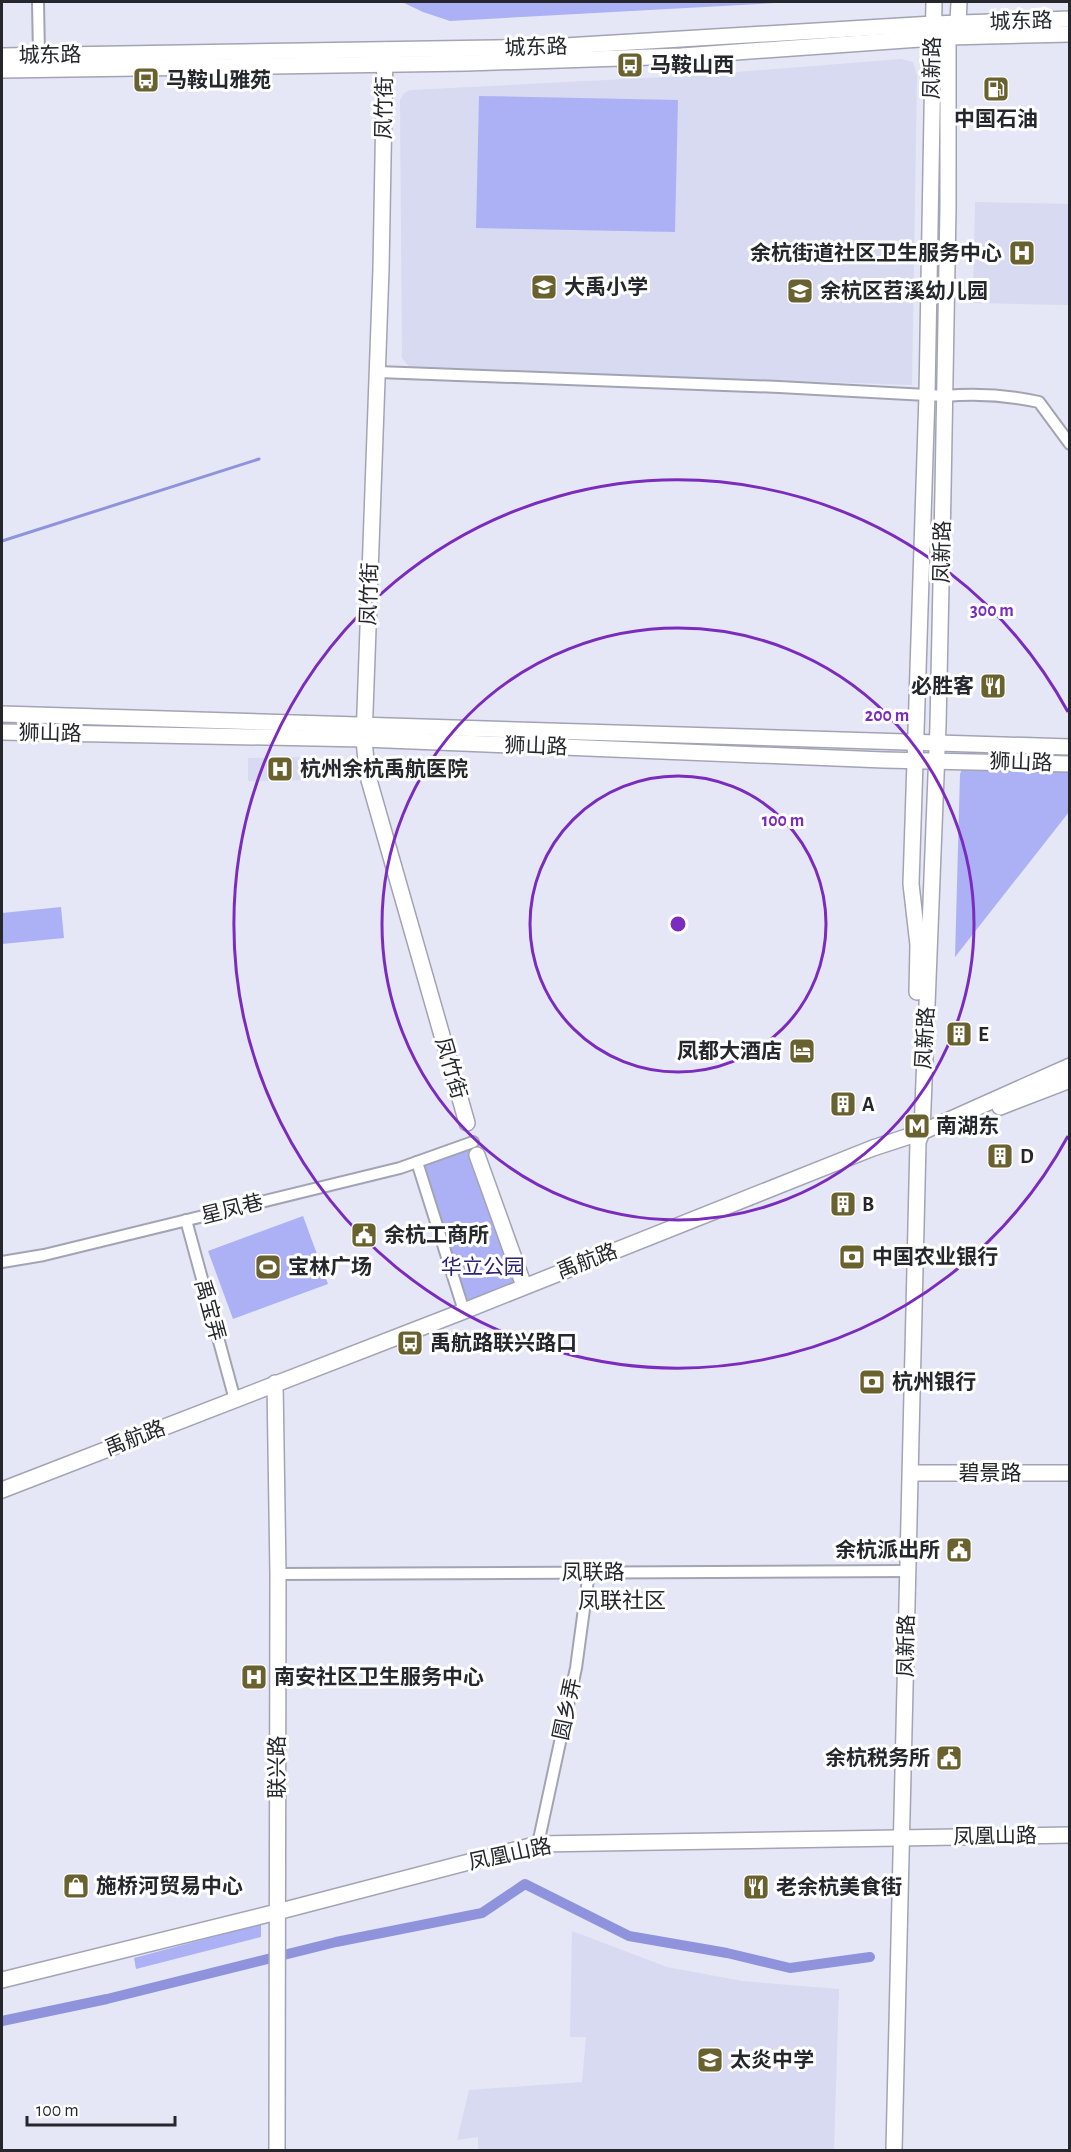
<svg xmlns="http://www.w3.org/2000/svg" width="1071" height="2152" viewBox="0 0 1071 2152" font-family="'Alegreya Sans','Noto Sans SC',sans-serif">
  <rect width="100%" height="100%" fill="#e5e7f7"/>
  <g fill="#d7daf1">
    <path d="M901,59l12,3 4,13 -5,310 -502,-17 -8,-10 -2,-258 4,-7 6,-3 276,-14z"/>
    <path d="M975,202l94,2v101l-96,-2z"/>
    <path d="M310,757l2,23 -64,1v-23z"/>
    <path d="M572,1931l95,36 75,14 97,8 -5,161h-356v-13l-21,3 12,-50 113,-8 4,-45h-16z"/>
  </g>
  <g fill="#acb1f5">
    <path d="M402,2h392l-344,19 -27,-9z"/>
    <path d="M479,96l199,4 -3,132 -199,-4z"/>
    <path d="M965,762l104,2v48l-114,145 5,-183z"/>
    <path d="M61,907l3,31 -62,6v-31z"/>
    <path d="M469,1143l49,140 -52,22 -42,-140z"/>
    <path d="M303,1216l25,68 -95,35 -25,-68z"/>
    <path d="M261,1924v13l-125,32 -2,-11z"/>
  </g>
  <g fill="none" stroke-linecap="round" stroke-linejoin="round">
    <path stroke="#8e93dc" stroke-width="3" d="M2,541l257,-82"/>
    <path stroke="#8e93dc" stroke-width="10" d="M2,2021l105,-22 229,-57 146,-29 43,-29 104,52 98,17 63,15 80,-11"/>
    <defs>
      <g id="street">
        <path d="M38,2l1,53"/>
        <path d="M378,372l401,15 166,9c32,-3 62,-1 94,6l31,42"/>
        <path d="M417,1162l47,149"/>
        <path d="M186,1220l49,180"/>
        <path d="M2,1262l42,-7 356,-87 73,-26"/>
        <path d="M278,1574l630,-3"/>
        <path d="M538,1844l38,-176 13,-96"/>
      </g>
      <g id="secondary">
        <path d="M385,50l-4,219 -17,470 3,34 100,350"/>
        <path d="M2,56l546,-9 385,-23 137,-5"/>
        <path d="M2,70l465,-7 214,-7 267,-19 122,-3"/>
        <path d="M2,714l1068,33"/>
        <path d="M2,732l362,7 520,21 186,4"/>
        <path d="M917,992l1,-47 -7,-61 16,-489 7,-393"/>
        <path d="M1000,1107l70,-27"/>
        <path d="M477,1155l47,131"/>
        <path d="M275,1383l3,191 -1,576"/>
        <path d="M911,1473h159"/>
        <path d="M2,1490l462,-179 409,-163 49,-16 148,-66"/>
        <path d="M2,1980l275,-68 261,-68 532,-9"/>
        <path d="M894,2150l24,-1008 4,-10 16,-407 5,-234 5,-284v-170l10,-14 1,-21"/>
      </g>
    </defs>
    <use href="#street" stroke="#a2a4b3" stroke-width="14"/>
    <use href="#secondary" stroke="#a2a4b3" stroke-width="18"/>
    <use href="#street" stroke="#fff" stroke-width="10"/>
    <use href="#secondary" stroke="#fff" stroke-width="15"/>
  </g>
  <g fill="none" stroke="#7b2cbf" stroke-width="3">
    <circle cx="678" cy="924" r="148"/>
    <circle cx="678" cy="924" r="296"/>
    <path d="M1068 1136A444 444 0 1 1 1068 712"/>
  </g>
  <defs>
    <symbol id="bus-square" viewBox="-11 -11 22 22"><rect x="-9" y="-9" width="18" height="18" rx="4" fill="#69612e" stroke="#fff"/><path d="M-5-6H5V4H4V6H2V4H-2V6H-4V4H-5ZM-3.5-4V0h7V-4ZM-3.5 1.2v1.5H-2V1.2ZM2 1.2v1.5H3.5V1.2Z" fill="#fff"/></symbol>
    <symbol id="fuel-square" viewBox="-11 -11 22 22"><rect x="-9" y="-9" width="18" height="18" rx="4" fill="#69612e" stroke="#fff"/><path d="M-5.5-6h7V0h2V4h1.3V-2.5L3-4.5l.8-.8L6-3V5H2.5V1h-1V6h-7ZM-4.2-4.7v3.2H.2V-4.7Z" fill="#fff"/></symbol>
    <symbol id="hospital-square" viewBox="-11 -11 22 22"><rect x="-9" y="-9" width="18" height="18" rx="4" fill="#69612e" stroke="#fff"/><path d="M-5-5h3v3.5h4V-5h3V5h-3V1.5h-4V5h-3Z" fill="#fff"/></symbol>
    <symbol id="school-square" viewBox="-11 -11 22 22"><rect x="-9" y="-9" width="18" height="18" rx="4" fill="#69612e" stroke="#fff"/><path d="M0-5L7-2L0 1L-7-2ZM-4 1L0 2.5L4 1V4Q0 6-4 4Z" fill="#fff"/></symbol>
    <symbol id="restaurant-square" viewBox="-11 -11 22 22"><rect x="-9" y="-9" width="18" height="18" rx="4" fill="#69612e" stroke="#fff"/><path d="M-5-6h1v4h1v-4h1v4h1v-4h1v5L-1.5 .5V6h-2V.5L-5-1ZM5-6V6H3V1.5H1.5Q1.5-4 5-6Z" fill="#fff"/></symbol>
    <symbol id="building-square" viewBox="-11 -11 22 22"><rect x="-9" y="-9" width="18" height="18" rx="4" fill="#69612e" stroke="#fff"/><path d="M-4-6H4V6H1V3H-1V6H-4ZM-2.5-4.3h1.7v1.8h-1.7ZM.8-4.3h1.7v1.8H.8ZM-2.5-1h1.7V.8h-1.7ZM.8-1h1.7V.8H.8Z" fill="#fff"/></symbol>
    <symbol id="hotel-square" viewBox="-11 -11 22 22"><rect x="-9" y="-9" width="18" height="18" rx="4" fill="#69612e" stroke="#fff"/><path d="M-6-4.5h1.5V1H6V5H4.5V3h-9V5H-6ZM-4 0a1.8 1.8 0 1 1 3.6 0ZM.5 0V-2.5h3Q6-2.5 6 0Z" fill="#fff"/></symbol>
    <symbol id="metro-square" viewBox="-11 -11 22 22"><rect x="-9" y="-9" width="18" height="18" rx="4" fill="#69612e" stroke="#fff"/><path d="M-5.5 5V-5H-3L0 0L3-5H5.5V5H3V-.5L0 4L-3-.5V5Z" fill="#fff"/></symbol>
    <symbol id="civic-square" viewBox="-11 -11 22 22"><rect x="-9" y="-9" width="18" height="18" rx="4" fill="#69612e" stroke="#fff"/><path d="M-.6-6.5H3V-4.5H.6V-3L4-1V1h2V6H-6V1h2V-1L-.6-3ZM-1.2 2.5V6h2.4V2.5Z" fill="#fff"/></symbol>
    <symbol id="bank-square" viewBox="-11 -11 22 22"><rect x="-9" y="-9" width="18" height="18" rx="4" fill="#69612e" stroke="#fff"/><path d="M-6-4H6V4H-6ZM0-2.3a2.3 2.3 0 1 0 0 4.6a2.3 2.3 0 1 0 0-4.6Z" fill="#fff"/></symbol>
    <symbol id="stadium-square" viewBox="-11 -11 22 22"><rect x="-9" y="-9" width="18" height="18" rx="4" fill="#69612e" stroke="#fff"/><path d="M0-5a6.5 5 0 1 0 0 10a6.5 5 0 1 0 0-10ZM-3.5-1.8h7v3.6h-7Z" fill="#fff"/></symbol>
    <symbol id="shop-square" viewBox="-11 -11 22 22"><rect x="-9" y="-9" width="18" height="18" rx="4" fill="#69612e" stroke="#fff"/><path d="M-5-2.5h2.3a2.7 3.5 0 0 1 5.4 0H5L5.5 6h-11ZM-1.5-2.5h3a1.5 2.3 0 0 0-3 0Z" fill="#fff"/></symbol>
  </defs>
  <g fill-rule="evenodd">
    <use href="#bus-square" x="615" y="50" width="30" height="30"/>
    <use href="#bus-square" x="131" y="65" width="30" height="30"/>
    <use href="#fuel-square" x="981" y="74" width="30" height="30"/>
    <use href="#hospital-square" x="1007" y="238" width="30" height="30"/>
    <use href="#school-square" x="529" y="272" width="30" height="30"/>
    <use href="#school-square" x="785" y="276" width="30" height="30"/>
    <use href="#restaurant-square" x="978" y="671" width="30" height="30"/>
    <use href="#hospital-square" x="265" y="754" width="30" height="30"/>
    <use href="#building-square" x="944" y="1019" width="30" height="30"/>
    <use href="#hotel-square" x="787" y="1036" width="30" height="30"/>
    <use href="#building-square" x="828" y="1089" width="30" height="30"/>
    <use href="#metro-square" x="902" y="1111" width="30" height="30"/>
    <use href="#building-square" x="985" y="1141" width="30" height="30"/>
    <use href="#building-square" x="828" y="1189" width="30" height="30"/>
    <use href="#civic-square" x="349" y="1220" width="30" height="30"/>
    <use href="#bank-square" x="837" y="1242" width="30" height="30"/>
    <use href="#stadium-square" x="253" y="1252" width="30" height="30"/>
    <use href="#bus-square" x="395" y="1328" width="30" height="30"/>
    <use href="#bank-square" x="857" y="1367" width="30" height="30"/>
    <use href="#civic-square" x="944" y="1535" width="30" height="30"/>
    <use href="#hospital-square" x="239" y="1662" width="30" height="30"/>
    <use href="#civic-square" x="934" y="1743" width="30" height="30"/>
    <use href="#shop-square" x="61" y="1871" width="30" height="30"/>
    <use href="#restaurant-square" x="741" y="1872" width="30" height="30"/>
    <use href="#school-square" x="695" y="2045" width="30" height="30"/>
  </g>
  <g text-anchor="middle" stroke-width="6" stroke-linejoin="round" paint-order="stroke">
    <g font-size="21" fill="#26272d" stroke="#fff">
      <text transform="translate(1021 21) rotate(-2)" y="7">城东路</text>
      <text transform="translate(536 47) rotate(-2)" y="7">城东路</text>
      <text transform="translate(50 55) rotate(-1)" y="7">城东路</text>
      <text transform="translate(932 68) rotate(-89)" y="7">凤新路</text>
      <text transform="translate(384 108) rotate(-89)" y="7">凤竹街</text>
      <text transform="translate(942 552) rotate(-89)" y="7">凤新路</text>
      <text transform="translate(369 594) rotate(-88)" y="7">凤竹街</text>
      <text transform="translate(50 733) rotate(1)" y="7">狮山路</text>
      <text transform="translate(536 746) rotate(2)" y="7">狮山路</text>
      <text transform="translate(1021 762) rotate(2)" y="7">狮山路</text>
      <text transform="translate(925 1038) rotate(-87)" y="7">凤新路</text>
      <text transform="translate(451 1068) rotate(74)" y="7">凤竹街</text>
      <text transform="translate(232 1209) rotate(-14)" y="7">星凤巷</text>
      <text transform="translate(587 1261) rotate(-21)" y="7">禹航路</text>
      <text transform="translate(210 1310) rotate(75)" y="7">禹宝弄</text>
      <text transform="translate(135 1438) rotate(-21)" y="7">禹航路</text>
      <text x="990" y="1480">碧景路</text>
      <text x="593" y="1579">凤联路</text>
      <text transform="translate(906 1646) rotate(-89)" y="7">凤新路</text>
      <text transform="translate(567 1709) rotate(-78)" y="7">圆乡弄</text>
      <text transform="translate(277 1767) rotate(-90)" y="7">联兴路</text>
      <text transform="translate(995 1836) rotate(-1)" y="7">凤凰山路</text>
      <text transform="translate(510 1854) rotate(-12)" y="7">凤凰山路</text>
    </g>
    <g font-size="21" font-weight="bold" fill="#26272d" stroke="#fff" text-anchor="start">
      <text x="650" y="72">马鞍山西</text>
      <text x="166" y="87">马鞍山雅苑</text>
      <text x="996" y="126" text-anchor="middle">中国石油</text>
      <text x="1002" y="260" text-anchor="end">余杭街道社区卫生服务中心</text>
      <text x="564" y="294">大禹小学</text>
      <text x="820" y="298">余杭区苕溪幼儿园</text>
      <text x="974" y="693" text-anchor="end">必胜客</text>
      <text x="300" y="776">杭州余杭禹航医院</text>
      <text x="978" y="1041">E</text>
      <text x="782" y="1058" text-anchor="end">凤都大酒店</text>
      <text x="862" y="1111">A</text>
      <text x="936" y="1133">南湖东</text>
      <text x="1020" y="1163">D</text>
      <text x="862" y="1211">B</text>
      <text x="384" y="1242">余杭工商所</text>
      <text x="872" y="1264">中国农业银行</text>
      <text x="288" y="1274">宝林广场</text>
      <text x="430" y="1350">禹航路联兴路口</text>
      <text x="892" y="1389">杭州银行</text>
      <text x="940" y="1557" text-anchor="end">余杭派出所</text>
      <text x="274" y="1684">南安社区卫生服务中心</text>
      <text x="930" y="1765" text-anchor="end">余杭税务所</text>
      <text x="96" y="1893">施桥河贸易中心</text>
      <text x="776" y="1894">老余杭美食街</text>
      <text x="730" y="2067">太炎中学</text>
    </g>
    <g font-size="21" fill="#2c2276" stroke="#fff">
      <text x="483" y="1274">华立公园</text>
    </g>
    <g font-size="22" fill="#26272d" stroke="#fff">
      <text x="622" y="1608">凤联社区</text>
    </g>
  </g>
  <circle cx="678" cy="924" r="9" fill="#7b2cbf" stroke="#fff" stroke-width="3"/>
  <g font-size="18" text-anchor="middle" font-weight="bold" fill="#7b2cbf" stroke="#fff" stroke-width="6" stroke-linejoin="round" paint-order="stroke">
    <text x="992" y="616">300 m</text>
    <text x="887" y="721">200 m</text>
    <text x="783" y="826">100 m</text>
  </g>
  <rect width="1071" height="2152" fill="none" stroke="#26272d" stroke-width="6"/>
  <path d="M27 2116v9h148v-9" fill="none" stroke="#26272d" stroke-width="3"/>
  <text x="36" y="2116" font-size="18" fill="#26272d" stroke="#ffffff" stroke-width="4.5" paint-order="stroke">100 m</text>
</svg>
